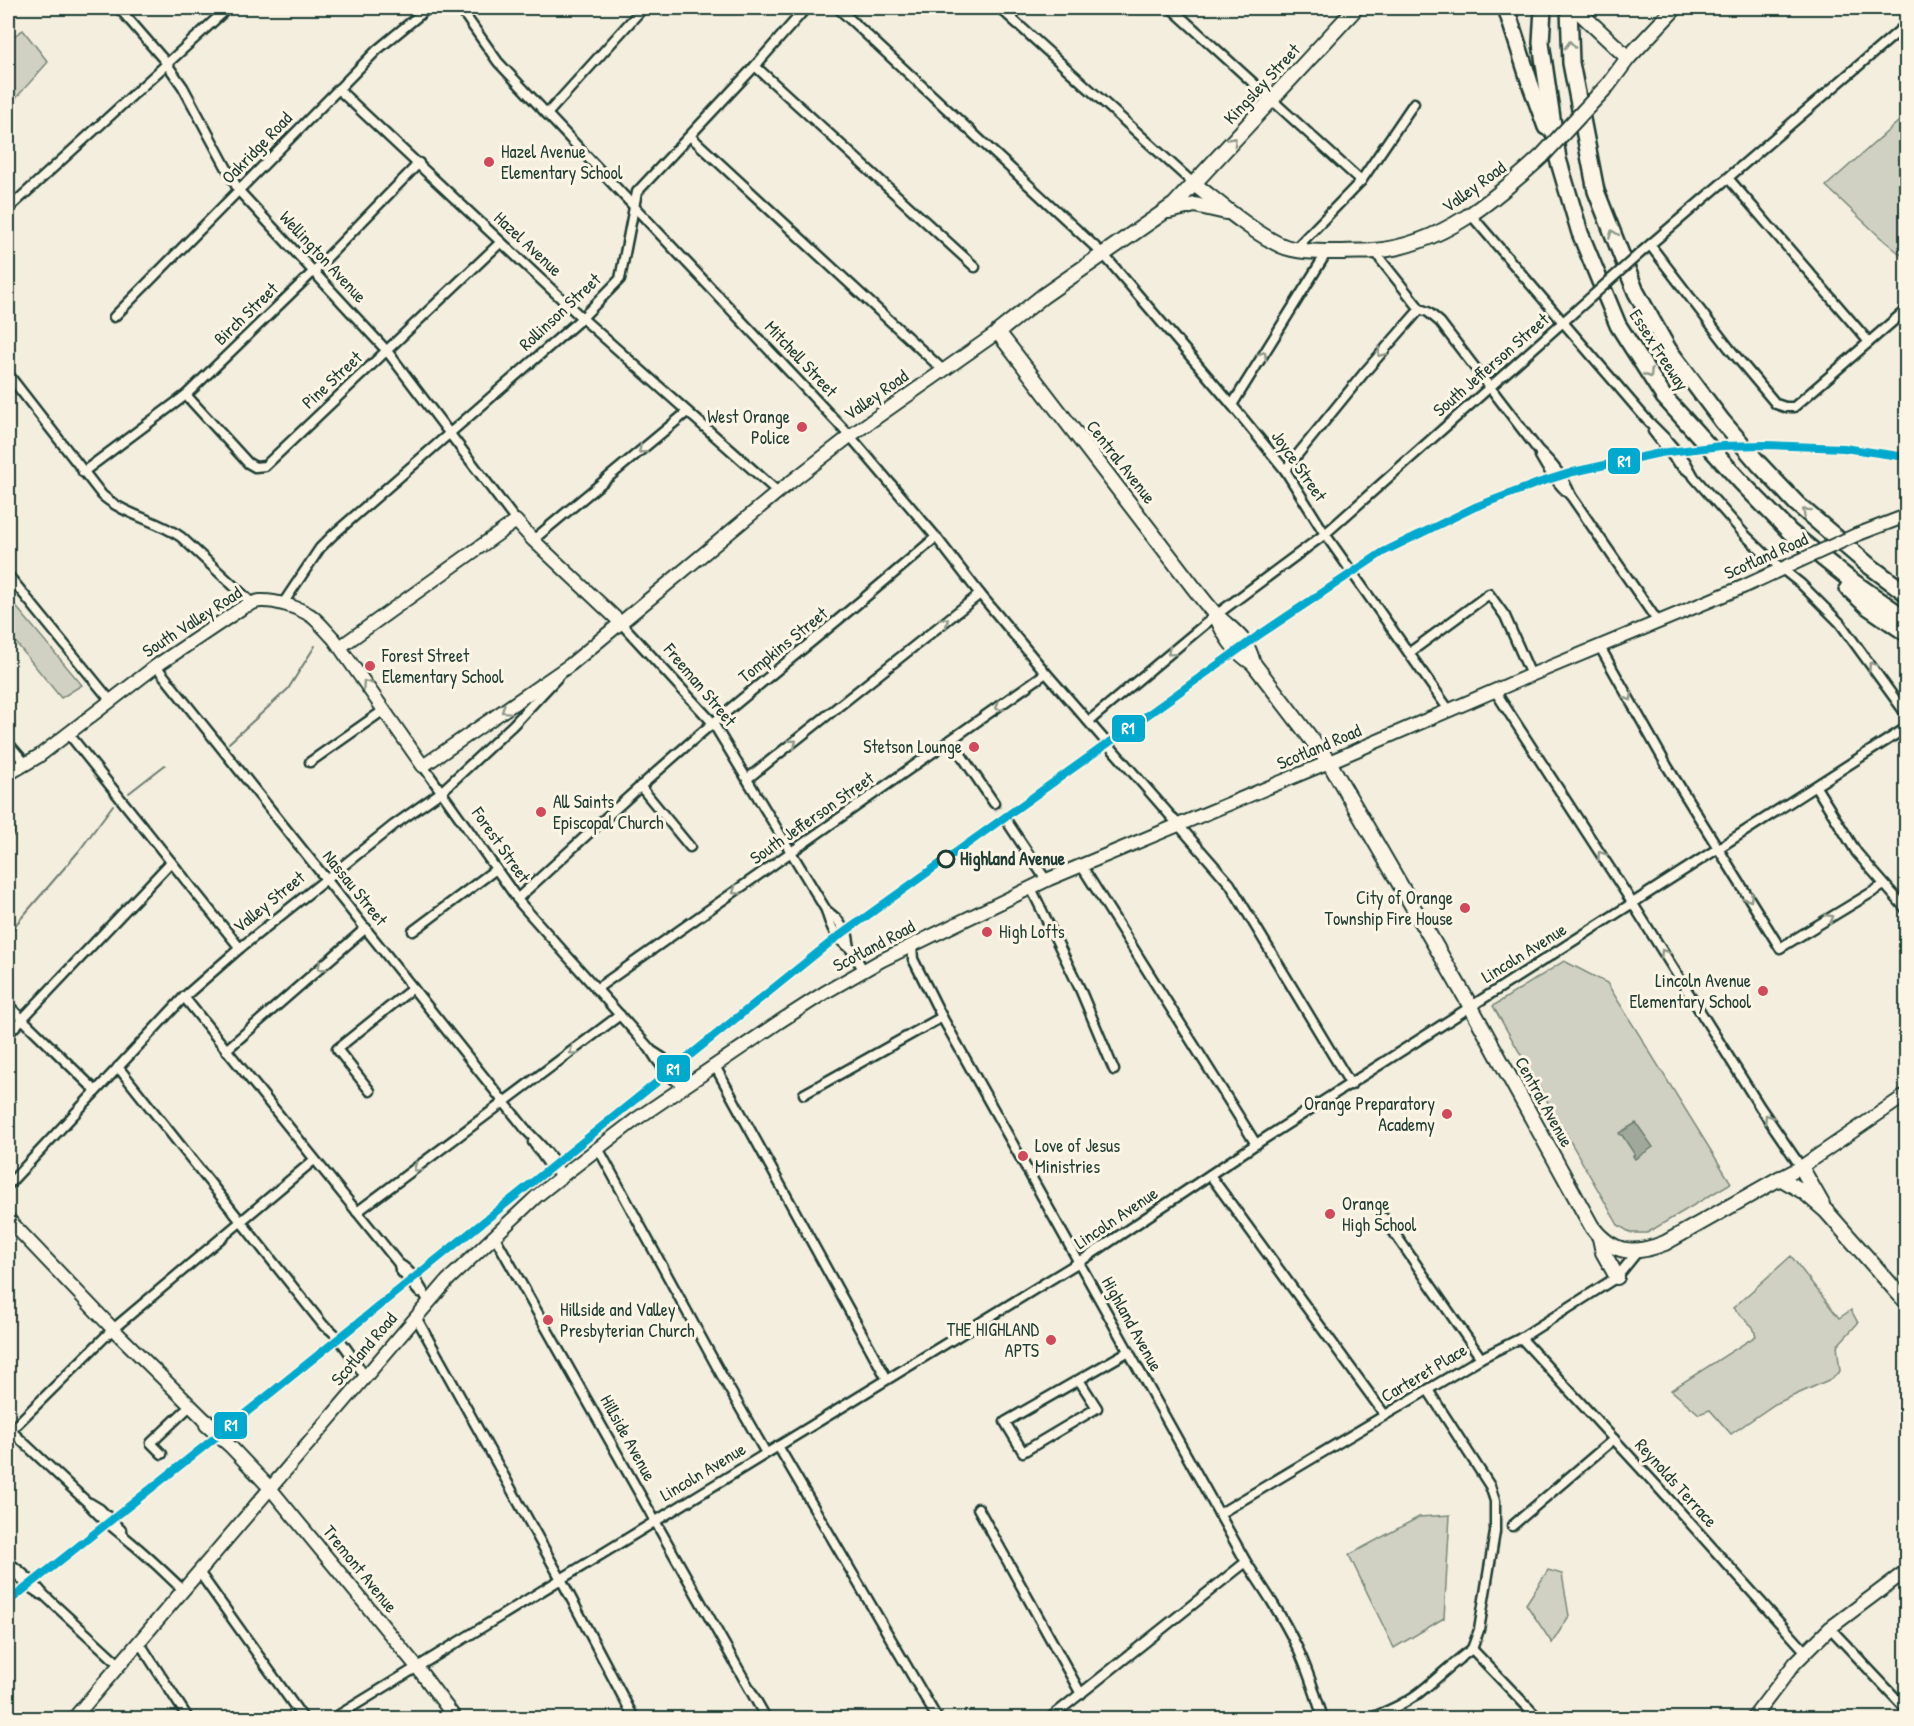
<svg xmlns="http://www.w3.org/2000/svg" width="1914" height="1726" viewBox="0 0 1914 1726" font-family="'Patrick Hand',sans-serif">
  <rect width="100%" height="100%" fill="#f3eede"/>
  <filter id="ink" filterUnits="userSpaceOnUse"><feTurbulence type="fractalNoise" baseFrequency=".0167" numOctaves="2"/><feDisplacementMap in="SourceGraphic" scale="12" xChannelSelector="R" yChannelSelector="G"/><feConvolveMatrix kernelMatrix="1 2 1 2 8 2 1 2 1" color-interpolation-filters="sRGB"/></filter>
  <g filter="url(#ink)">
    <g fill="#d0d1c2" stroke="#78877b" stroke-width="1.5">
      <path d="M23,30l25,32 -40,45v-67z"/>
      <path d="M1906,115v144l-26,-22 -54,-51z"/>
      <path d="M8,597l74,88 -21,13 -53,-65z"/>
      <path d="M1564,961l43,22 124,200 -84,50h-16l-13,-8 -125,-219z"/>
      <path d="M1791,1256l48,62 12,-8 7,13 -21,23 3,25 -7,7 -58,26 -44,30 -21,-24 -11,4 -28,-24 85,-54 -3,-9 -20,-19z"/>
      <path d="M1450,1515l-6,103 -50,30 -45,-93 70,-38z"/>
      <path d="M1548,1570l14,4 7,42 -17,27 -26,-39z"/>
    </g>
    <path fill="#a0a89b" stroke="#6c7d72" stroke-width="1.5" d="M1636,1123l17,24 -18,12 -2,-3 2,-1 -13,-20h-2l-1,-2z"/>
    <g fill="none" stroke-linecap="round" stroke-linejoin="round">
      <g stroke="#6c7d72" stroke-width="2">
        <path d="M229,743l59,-54 27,-43"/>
        <path d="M129,793l36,-28"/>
        <path d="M8,938l9,-15 62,-72 34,-46"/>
      </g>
      <path stroke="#c9cbbc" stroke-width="8" stroke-dasharray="8 4" stroke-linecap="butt" d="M994,803l14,20"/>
      <defs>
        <g id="street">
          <path d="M119,8l45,52 19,27 56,104 148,160 129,170"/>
          <path d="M460,8l38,54 352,374 86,101 44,57 66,79 184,211 121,201"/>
          <path d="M838,8l266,247 128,150 53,65 40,64 124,176"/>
          <path d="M1000,8l194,176"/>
          <path d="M1171,8l190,173"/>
          <path d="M755,66l220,201"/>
          <path d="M338,89l244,229 196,174"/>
          <path d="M547,114l96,-106"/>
          <path d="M690,136l253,234"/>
          <path d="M1728,178l141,164"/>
          <path d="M8,209l220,-201"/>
          <path d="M1471,215l176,205 18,18 20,23 9,16 52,59 24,23 31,25 39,39 66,91"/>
          <path d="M1650,245l79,103 47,56 9,3h9l112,-97"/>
          <path d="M1295,249l66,-68 53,-78"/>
          <path d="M1376,251l5,9 39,49 8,3 12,10 98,128c14,13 26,28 33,46"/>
          <path d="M1638,255l268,-230"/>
          <path d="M114,317l263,-267 51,-42"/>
          <path d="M8,374l94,121c22,20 55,25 79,42l71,66"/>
          <path d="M186,395l62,68 7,4 10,-1 236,-224"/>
          <path d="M1232,405l95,-153"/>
          <path d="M1653,431l24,31 11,9"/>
          <path d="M1540,456c8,15 18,28 31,40l87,126"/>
          <path d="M1285,470l79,-97 56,-64"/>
          <path d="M83,472l103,-77 127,-123 106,-109"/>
          <path d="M533,540l154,-128"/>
          <path d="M8,575l102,125"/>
          <path d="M282,605l38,-57 14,-14 248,-216 38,-39 17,-87 118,-126 51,-58"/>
          <path d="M620,622l93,101 113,187 11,9 11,17 2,12 14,23"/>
          <path d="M1600,647l67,119 113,182 104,-63"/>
          <path d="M1409,653l80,-59 16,22 26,59"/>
          <path d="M156,666l371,465c14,14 27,27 35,45"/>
          <path d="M1495,691l138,213 127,203 41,60"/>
          <path d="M1089,721l127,-106 109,-81 265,-236"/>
          <path d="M68,733l172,215"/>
          <path d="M951,740l43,63"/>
          <path d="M8,743l18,21"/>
          <path d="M310,762l74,-52"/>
          <path d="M423,766l98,138 129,145c9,16 19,27 33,38"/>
          <path d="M747,779l233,-185"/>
          <path d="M640,786l50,61"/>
          <path d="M1816,787l41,66 49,56"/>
          <path d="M1008,823l38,57"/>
          <path d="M8,829v4"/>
          <path d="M1081,865l175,279"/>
          <path d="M1031,888l49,101 34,81"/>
          <path d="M517,899c65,-59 129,-120 196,-176 74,-62 150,-122 223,-186"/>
          <path d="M826,910c4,16 10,29 24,38"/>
          <path d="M413,931l83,-62"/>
          <path d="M912,946l1,13 29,58 304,545c18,27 36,54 50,83 12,24 19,49 27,73"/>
          <path d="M596,989l450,-316"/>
          <path d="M184,997l215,267c14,7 22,25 30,38"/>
          <path d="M8,1005l87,85"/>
          <path d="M8,1034l163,-172"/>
          <path d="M226,1050l140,-122"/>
          <path d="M652,1051l11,7 18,25"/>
          <path d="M715,1066l172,313"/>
          <path d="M118,1067l206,259c14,5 31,37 41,50"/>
          <path d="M370,1091l-33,-42 76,-61"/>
          <path d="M804,1094l138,-77"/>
          <path d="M533,1142l19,27 10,6"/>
          <path d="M598,1148l124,228 44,77"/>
          <path d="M1210,1175l175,240"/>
          <path d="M8,1185l176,-188 56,-49 154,-123 47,-33 72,-67 44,-47"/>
          <path d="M357,1212l263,-197"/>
          <path d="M1384,1218l97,140"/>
          <path d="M495,1237l271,481"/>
          <path d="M399,1264l1,6 19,22"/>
          <path d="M416,1317l146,264 72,137"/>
          <path d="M1521,1338l135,147 149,166"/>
          <path d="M1079,1380l18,28 -74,44 -18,-30 124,-71"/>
          <path d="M1428,1390l62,96 5,15v31l-16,98 -7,19"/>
          <path d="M8,1428l79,74c13,17 30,28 46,42 17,14 33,30 50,46"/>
          <path d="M8,1433l105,-104 201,-169"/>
          <path d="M778,1446l159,272"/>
          <path d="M162,1454l-11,-11 40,-38"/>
          <path d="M90,1503l10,6 21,21"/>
          <path d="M978,1508l103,186"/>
          <path d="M1219,1514l262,-156 40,-20 96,-61 21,-26"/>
          <path d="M1512,1526l102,-87"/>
          <path d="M8,1562c14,10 25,19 36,33l76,70"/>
          <path d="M11,1566c7,12 17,21 29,28"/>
          <path d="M199,1572l104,146"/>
          <path d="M1830,1628l76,81"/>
          <path d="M139,1642l49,76"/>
          <path d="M1472,1649l66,69"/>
          <path d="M8,1716l2,2"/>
          <path d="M334,1718l750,-459 172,-115 650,-416"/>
          <path d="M1050,1718l196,-156"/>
          <path d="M1371,1718c19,-8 38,-16 54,-30 16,-13 30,-27 47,-39"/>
        </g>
        <g id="secondary">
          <path d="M1856,535l50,-19"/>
          <path d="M340,647l176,-126 17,19 87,82"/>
          <path d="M8,774l31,-18 117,-90 86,-58c6,-3 11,-6 18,-7 15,-1 37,6 50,14 9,6 16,16 24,24l89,127 147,-101 208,-173 72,-56 148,-104"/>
          <path d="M1780,1178l21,-11 105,-72"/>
          <path d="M8,1219l105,110 92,91 7,4"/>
          <path d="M205,1420l1,5 25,22 39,41 147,179 38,51"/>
          <path d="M74,1718l374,-438 90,-85 24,-19 73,-56 144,-98 45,-29 58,-33 167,-81 280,-117 202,-87 214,-89 54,-25"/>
          <path d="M1753,1718l42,-55 35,-35 76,-57"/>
        </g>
        <g id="primary">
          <path d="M1575,8l53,50"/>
          <path d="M1608,85l20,-27 47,-50"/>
          <path d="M1194,184c26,20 57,47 86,61 18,8 42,7 63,7 10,-1 21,0 31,-1 68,-6 120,-51 168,-95"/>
          <path d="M1169,211l26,-6 31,7"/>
          <path d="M1216,615c8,20 18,36 37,48l76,99 142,245 121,220c21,28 43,28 73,16l115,-65 24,14 22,19 80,91"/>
          <path d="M1253,663c-7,-27 -20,-31 -38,-49 -7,-8 -14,-17 -21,-26l-196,-256 45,-36 131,-91 182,-197"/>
          <path d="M1801,1167l21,37"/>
          <path d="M1600,1238l3,14 14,25"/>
        </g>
        <g id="highway">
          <path d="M1506,8l24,75 16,44"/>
          <path d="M1543,8l-2,35 17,116 22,74 38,92 46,72 77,85 49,50 59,47 57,40"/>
          <path d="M1569,8l2,55 25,128 40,101 32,57 54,72 37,43 38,40 70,60 39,29"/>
          <path d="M1848,588l19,18 39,27"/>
        </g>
      </defs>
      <use href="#street" stroke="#1f3d34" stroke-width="13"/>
      <use href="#secondary" stroke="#1f3d34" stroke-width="16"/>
      <use href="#primary" stroke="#1f3d34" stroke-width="18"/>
      <use href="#highway" stroke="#1f3d34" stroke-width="20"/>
      <use href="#street" stroke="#fcf5e5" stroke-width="8"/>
      <use href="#secondary" stroke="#fcf5e5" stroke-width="12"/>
      <use href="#primary" stroke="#fcf5e5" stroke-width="14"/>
      <use href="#highway" stroke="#fcf5e5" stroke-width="15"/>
      <defs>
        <path id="street-bridge" d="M1590,298l48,-43"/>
        <path id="secondary-bridge" d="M1799,561l57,-26"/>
        <path id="primary-bridge" d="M1542,156l66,-71"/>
      </defs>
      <use href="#street-bridge" stroke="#1f3d34" stroke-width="13" stroke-linecap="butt"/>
      <use href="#secondary-bridge" stroke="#1f3d34" stroke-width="16" stroke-linecap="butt"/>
      <use href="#primary-bridge" stroke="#1f3d34" stroke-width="18" stroke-linecap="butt"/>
      <use href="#street-bridge" stroke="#fcf5e5" stroke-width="8"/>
      <use href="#secondary-bridge" stroke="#fcf5e5" stroke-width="12"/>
      <use href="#primary-bridge" stroke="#fcf5e5" stroke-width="14"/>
      <defs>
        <path id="rail-1" d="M8,1602l218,-173 606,-488 427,-306 124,-83 92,-45 66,-25 32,-10 87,-19 61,-7 44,-1 79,3 62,9"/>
      </defs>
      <use href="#rail-1" stroke="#fcf5e5" stroke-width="12"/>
      <use href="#rail-1" stroke="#00a9ce" stroke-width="8"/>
    </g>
    <defs><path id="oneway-chevron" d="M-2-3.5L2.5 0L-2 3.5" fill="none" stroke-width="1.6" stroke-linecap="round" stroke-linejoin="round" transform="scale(1.5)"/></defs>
    <g stroke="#8e998c">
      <use href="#oneway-chevron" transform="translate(1570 45) rotate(-92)"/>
      <use href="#oneway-chevron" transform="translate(1233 141) rotate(-47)"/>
      <use href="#oneway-chevron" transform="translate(1613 234) rotate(-111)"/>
      <use href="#oneway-chevron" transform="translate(1381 353) rotate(131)"/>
      <use href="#oneway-chevron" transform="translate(1263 355) rotate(-58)"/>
      <use href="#oneway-chevron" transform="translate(1649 374) rotate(57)"/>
      <use href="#oneway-chevron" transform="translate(642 450) rotate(140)"/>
      <use href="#oneway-chevron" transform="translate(1806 512) rotate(-138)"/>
      <use href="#oneway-chevron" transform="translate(945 621) rotate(-39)"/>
      <use href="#oneway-chevron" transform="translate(1171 652) rotate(140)"/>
      <use href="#oneway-chevron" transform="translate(1872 666) rotate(-126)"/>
      <use href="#oneway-chevron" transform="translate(366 684) rotate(-125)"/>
      <use href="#oneway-chevron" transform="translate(1629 697) rotate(61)"/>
      <use href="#oneway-chevron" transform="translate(999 707) rotate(145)"/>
      <use href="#oneway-chevron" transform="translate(505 710) rotate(145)"/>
      <use href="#oneway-chevron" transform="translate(793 743) rotate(-39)"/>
      <use href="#oneway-chevron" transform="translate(1601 855) rotate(-123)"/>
      <use href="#oneway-chevron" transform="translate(736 891) rotate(145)"/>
      <use href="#oneway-chevron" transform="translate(1749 898) rotate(58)"/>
      <use href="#oneway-chevron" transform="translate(1830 918) rotate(-31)"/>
      <use href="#oneway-chevron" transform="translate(1664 953) rotate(-122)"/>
      <use href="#oneway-chevron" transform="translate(321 967) rotate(140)"/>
      <use href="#oneway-chevron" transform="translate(573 1051) rotate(143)"/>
      <use href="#oneway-chevron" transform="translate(1768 1118) rotate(-124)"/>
      <use href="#oneway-chevron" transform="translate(417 1168) rotate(143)"/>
    </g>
  </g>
  <g fill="#d1495b" stroke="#fcf5e5" stroke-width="2">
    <circle cx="489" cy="162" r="6"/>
    <circle cx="802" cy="427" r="6"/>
    <circle cx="370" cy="666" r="6"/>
    <circle cx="974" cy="747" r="6"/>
    <circle cx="541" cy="812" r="6"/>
    <circle cx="1465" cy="908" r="6"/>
    <circle cx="987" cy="932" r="6"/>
    <circle cx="1763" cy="991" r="6"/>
    <circle cx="1447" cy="1114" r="6"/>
    <circle cx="1023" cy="1156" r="6"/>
    <circle cx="1330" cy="1214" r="6"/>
    <circle cx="548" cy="1320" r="6"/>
    <circle cx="1051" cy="1340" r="6"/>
  </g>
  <circle fill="#fcf5e5" stroke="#1f3d34" stroke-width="3" cx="946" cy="859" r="8"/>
  <g text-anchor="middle" stroke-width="6" stroke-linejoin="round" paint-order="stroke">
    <g font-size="18" fill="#1f3d34" stroke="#fcf5e5">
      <text transform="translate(1262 84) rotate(-47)" y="6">Kingsley Street</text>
      <text transform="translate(257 148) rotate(-46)" y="6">Oakridge Road</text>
      <text transform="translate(1474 187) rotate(-36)" y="6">Valley Road</text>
      <text transform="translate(528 244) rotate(43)" y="6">Hazel Avenue</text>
      <text transform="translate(323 257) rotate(47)" y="6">Wellington Avenue</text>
      <text transform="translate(560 312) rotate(-43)" y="6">Rollinson Street</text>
      <text transform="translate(246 314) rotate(-44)" y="6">Birch Street</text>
      <text transform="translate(1659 350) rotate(57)" y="6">Essex Freeway</text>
      <text transform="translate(801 359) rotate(47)" y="6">Mitchell Street</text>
      <text transform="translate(1491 365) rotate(-41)" y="6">South Jefferson Street</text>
      <text transform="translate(332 380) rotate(-43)" y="6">Pine Street</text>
      <text transform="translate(876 395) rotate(-35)" y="6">Valley Road</text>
      <text transform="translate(1121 462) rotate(52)" y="6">Central Avenue</text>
      <text transform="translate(1299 466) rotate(55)" y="6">Joyce Street</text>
      <text transform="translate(1766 556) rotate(-24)" y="6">Scotland Road</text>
      <text transform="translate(192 622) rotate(-33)" y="6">South Valley Road</text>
      <text transform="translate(783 645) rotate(-39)" y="6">Tompkins Street</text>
      <text transform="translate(700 685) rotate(50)" y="6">Freeman Street</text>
      <text transform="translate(1319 747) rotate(-23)" y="6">Scotland Road</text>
      <text transform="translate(812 818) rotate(-35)" y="6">South Jefferson Street</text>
      <text transform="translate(501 845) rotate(55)" y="6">Forest Street</text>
      <text transform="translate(355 888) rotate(51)" y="6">Nassau Street</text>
      <text transform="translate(269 902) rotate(-39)" y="6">Valley Street</text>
      <text transform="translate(874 946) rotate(-28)" y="6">Scotland Road</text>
      <text transform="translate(1524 953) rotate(-32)" y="6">Lincoln Avenue</text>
      <text transform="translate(1544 1102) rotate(61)" y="6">Central Avenue</text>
      <text transform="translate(1116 1218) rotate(-34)" y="6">Lincoln Avenue</text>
      <text transform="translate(1132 1324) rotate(61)" y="6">Highland Avenue</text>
      <text transform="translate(364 1349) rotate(-49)" y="6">Scotland Road</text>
      <text transform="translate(1424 1373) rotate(-31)" y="6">Carteret Place</text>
      <text transform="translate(628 1438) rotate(61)" y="6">Hillside Avenue</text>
      <text transform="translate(703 1472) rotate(-31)" y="6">Lincoln Avenue</text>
      <text transform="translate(1676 1483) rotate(48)" y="6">Reynolds Terrace</text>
      <text transform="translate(360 1569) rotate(51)" y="6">Tremont Avenue</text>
    </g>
    <g font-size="18" fill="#1f3d34" stroke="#fcf5e5" text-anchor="start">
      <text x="501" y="158">Hazel Avenue<tspan x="501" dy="21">Elementary School</tspan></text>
      <text x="790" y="423" text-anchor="end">West Orange<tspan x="790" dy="21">Police</tspan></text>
      <text x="382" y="662">Forest Street<tspan x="382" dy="21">Elementary School</tspan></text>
      <text x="962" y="753" text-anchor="end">Stetson Lounge</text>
      <text x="553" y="808">All Saints<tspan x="553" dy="21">Episcopal Church</tspan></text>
      <text x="1453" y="904" text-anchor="end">City of Orange<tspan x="1453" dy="21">Township Fire House</tspan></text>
      <text x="999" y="938">High Lofts</text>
      <text x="1751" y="987" text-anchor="end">Lincoln Avenue<tspan x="1751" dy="21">Elementary School</tspan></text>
      <text x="1435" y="1110" text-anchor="end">Orange Preparatory<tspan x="1435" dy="21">Academy</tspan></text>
      <text x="1035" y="1152">Love of Jesus<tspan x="1035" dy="21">Ministries</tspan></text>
      <text x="1342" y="1210">Orange<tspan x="1342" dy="21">High School</tspan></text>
      <text x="560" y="1316">Hillside and Valley<tspan x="560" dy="21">Presbyterian Church</tspan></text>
      <text x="1039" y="1336" text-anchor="end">THE HIGHLAND<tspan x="1039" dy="21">APTS</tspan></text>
    </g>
    <g font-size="18" font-weight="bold" fill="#1f3d34" stroke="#fcf5e5" text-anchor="start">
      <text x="960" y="865">Highland Avenue</text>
    </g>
  </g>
  <g stroke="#fcf5e5" stroke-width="2">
    <rect x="1607" y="447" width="34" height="28" rx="6" fill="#00a9ce"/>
    <rect x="1111" y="714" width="35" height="29" rx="6" fill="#00a9ce"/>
    <rect x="656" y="1054" width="35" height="29" rx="6" fill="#00a9ce"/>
    <rect x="213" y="1411" width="35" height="29" rx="6" fill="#00a9ce"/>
  </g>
  <g font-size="16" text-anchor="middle" font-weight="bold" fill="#fff">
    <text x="1624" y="467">R1</text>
    <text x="1128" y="734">R1</text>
    <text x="673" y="1075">R1</text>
    <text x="231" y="1431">R1</text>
  </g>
  <rect width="1914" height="1726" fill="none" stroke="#fcf5e5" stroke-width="30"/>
  <rect x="15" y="15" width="1884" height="1696" fill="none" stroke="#1f3d34" stroke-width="2" filter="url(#ink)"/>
</svg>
